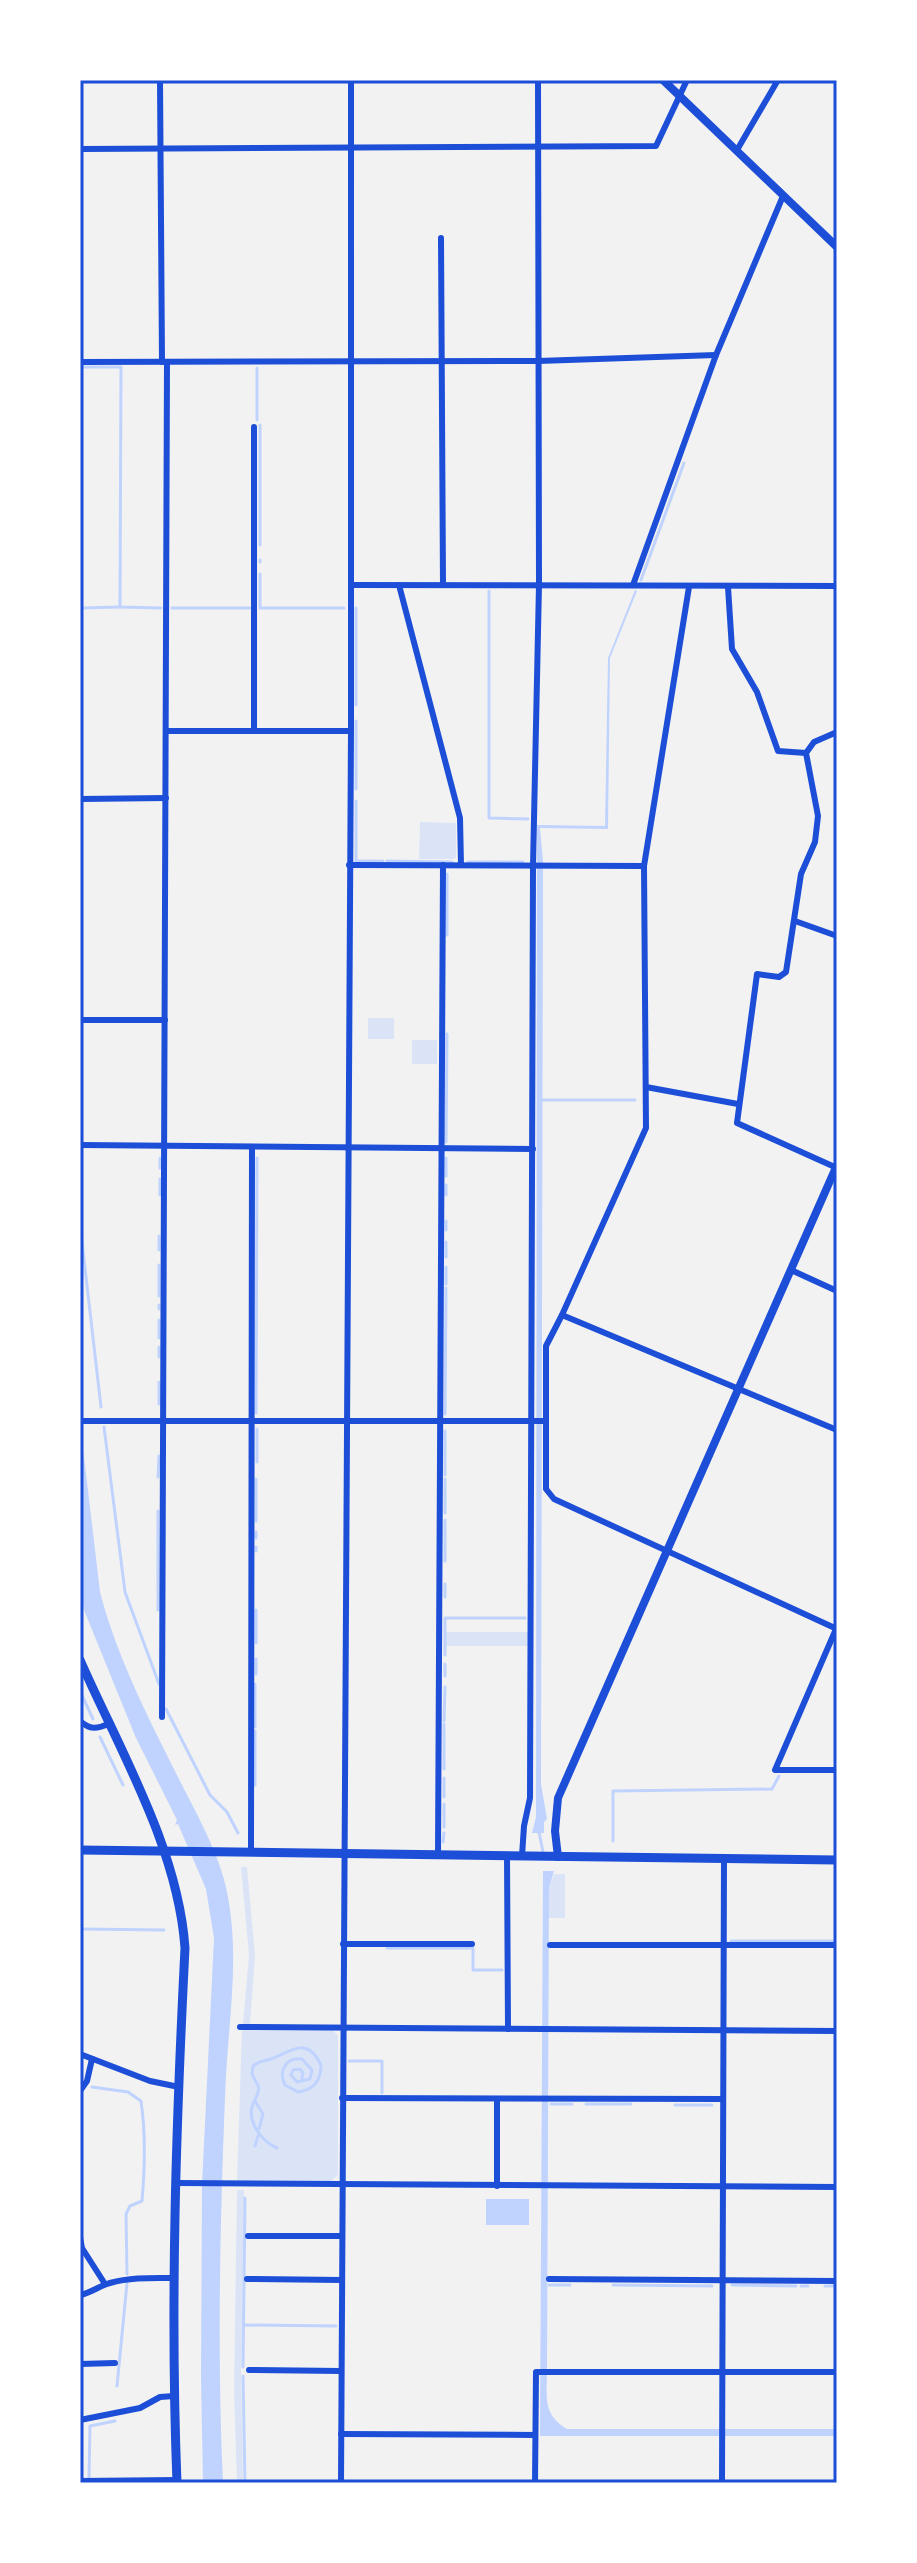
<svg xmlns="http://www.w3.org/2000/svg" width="917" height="2563" viewBox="0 0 917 2563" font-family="Commissioner,sans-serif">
  <rect width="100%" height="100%" fill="#f2f2f2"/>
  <g fill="#dbe4f7">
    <path d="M420,822l36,1v34l-2,2h-35z"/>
    <rect x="368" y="1018" width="26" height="21"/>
    <rect x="412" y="1040" width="25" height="24"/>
    <rect x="446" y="1632" width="82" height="14"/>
    <path d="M241,1867h6l8,89 -5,68h-7l6,-69z"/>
    <path d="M554,1874h11v44h-17l1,-30z"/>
    <path d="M242,2028l90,1 6,7v139l-7,6h-94z"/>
    <path d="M237,2190h7l-3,186 2,107h-6l-3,-91z"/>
  </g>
  <g fill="#bfd3fe">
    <path d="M635,590l2,1 -27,67 -2,171 -68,-1 3,33 -2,923 6,35 -3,3v11h-12l4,-16 1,-992 68,1 3,-168z"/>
    <path d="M80,1423l20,169c17,66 50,129 80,189 18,36 39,72 47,111 14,69 0,136 -2,205 -5,128 -8,258 -2,386h-20l-2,-105 1,-193 12,-247 -8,-49 -28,-65 -3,1 2,-5 -41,-82 -52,-128 -4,-23z"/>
    <path d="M543,1871h11l-5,17 -2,483c0,26 -5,43 20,58h270v7h-297z"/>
    <rect x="486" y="2199" width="43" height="26"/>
  </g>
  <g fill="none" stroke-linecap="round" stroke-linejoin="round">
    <g stroke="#bfd3fe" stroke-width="3">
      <path d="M80,367h41l-1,240 41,1"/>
      <path d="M257,368v52"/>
      <path d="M260,545v-120"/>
      <path d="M260,560v2"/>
      <path d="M260,574v34h84"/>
      <path d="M641,580l43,-117"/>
      <path d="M489,591v227l39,1"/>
      <path d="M80,608l40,-1"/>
      <path d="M172,608h78"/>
      <path d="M356,705v-97"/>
      <path d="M356,789v-68"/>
      <path d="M356,801v60h27"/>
      <path d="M387,861l65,1"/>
      <path d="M468,862h55"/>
      <path d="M447,935v-61"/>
      <path d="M543,1100h92"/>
      <path d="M446,1142l1,-108"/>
      <path d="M160,1158v10"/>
      <path d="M446,1158v18"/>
      <path d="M160,1179v16"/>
      <path d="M446,1185v10"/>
      <path d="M446,1221v9"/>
      <path d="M80,1225l21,182"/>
      <path d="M159,1236v14"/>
      <path d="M446,1257v-15"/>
      <path d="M446,1267v17"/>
      <path d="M159,1296v-31"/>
      <path d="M159,1305v4"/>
      <path d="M159,1320v18"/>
      <path d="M159,1347v10"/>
      <path d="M159,1404v-22"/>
      <path d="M256,1413l1,-255"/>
      <path d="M445,1414l1,-126"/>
      <path d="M104,1427l21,165 34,92"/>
      <path d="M257,1429v33"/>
      <path d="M445,1431v44"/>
      <path d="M158,1477l1,-21"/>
      <path d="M445,1479v34"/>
      <path d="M445,1520v41"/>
      <path d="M256,1521v-42"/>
      <path d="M256,1538v-6"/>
      <path d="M256,1547v4"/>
      <path d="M445,1584v13"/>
      <path d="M158,1610v-99"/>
      <path d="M256,1643v-33"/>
      <path d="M445,1655v-37h80"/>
      <path d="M256,1659v15"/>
      <path d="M445,1676v-12"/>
      <path d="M80,1691l13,28"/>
      <path d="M166,1709l44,86 17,17 11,21"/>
      <path d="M444,1721l1,-34"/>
      <path d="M255,1727v-43"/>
      <path d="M100,1737l23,48"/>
      <path d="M444,1769v-45"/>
      <path d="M255,1785v-54"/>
      <path d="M444,1797v-19"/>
      <path d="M444,1827v-23"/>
      <path d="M539,1832l4,20"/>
      <path d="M613,1841v-50l159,-2 7,-13"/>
      <path d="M443,1842l1,-9"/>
      <path d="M80,1929l84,1"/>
      <path d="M731,1941h106"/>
      <path d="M387,1948h86v22h29"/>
      <path d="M349,2061h33v32"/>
      <path d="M92,2087l36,5 13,9c5,34 4,66 1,100l-12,5 -4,8 1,60"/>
      <path d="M255,2101l8,13 -4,15"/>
      <path d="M551,2104h21"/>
      <path d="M586,2104h45"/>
      <path d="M675,2105h37"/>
      <path d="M255,2146l3,-10"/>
      <path d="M277,2148c-14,-6 -29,-24 -25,-41 2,-7 6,-11 7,-19l-7,-14 1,-8c6,-5 10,-5 18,-7 20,-7 36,-24 50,6 0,16 -8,25 -23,27l-13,-7c-7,-14 1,-28 17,-26l10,11 -2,9 -13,3 -6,-7 2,-5 7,-1 3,4 -1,5"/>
      <path d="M549,2285h21"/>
      <path d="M613,2285l99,1"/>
      <path d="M732,2285l64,1"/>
      <path d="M801,2286h7"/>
      <path d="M825,2286h12"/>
      <path d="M244,2325l92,1"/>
      <path d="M243,2367l2,-169"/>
      <path d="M243,2376l2,107"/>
      <path d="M117,2386l10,-103"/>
      <path d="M89,2479l1,-53 25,-5"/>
    </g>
    <g stroke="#1d4ed8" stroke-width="6">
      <path d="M160,80l2,282"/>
      <path d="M80,149l576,-3 31,-66"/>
      <path d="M737,150l41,-70"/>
      <path d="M441,238l2,347"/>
      <path d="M80,362l458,-1 178,-6"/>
      <path d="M254,427v304"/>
      <path d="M351,585l486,1"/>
      <path d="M399,585l61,233 1,47"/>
      <path d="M633,585l83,-230 67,-159"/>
      <path d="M689,587l-45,279 2,262 -84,187 275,115"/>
      <path d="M728,587l4,62 25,43 21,59 28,2"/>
      <path d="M167,731h184"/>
      <path d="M837,732l-23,10 -8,11 12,63 -3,26 -14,32 -15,98 -7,5 -22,-3 -20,149 100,45"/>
      <path d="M80,799l86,-1"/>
      <path d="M349,865l295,1"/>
      <path d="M795,921l42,15"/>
      <path d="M80,1020h85"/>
      <path d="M646,1087l92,17"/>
      <path d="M80,1145l453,4"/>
      <path d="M791,1270l46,21"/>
      <path d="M562,1315l-16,31v143l8,10 283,130"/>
      <path d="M80,1421h466"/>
      <path d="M836,1629l-61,141h62"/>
      <path d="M162,1717l5,-1355"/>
      <path d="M80,1721c10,9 17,8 28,3"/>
      <path d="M251,1850l1,-703"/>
      <path d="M438,1855l5,-990"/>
      <path d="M507,1856l1,173"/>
      <path d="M522,1856l2,-30 6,-28 3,-932 6,-281 -1,-505"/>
      <path d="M343,1944h129"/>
      <path d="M550,1945h287"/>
      <path d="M240,2027l597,4"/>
      <path d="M80,2054l70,27 29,6"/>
      <path d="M80,2091l7,-10 5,-22"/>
      <path d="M342,2098l381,1"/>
      <path d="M497,2099v87"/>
      <path d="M176,2183l661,4"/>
      <path d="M248,2236h94"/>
      <path d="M80,2237l2,11 23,36"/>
      <path d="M247,2279l95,1"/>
      <path d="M549,2279l288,2"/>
      <path d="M80,2295c11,-2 19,-9 30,-12 21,-6 42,-5 64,-5"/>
      <path d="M80,2364l35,-1"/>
      <path d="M249,2370l92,1"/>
      <path d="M80,2420l60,-12 20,-11 14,-1"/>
      <path d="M341,2434l194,1"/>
      <path d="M80,2481l97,-1"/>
      <path d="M341,2483l10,-1752v-651"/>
      <path d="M535,2483l1,-111h301"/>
      <path d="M722,2483l2,-625"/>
    </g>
    <g stroke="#1d4ed8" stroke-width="8">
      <path d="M663,80l174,167"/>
      <path d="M558,1857l-3,-26 3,-33 279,-633"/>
    </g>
    <g stroke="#1d4ed8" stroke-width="9">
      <path d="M80,1660c40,91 98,188 105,288 -9,178 -15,357 -8,535"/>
      <path d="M80,1850l757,10"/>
    </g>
  </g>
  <rect width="917" height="2563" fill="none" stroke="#ffffff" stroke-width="164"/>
  <rect x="82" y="82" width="753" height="2399" fill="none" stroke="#1d4ed8" stroke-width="3"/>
</svg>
